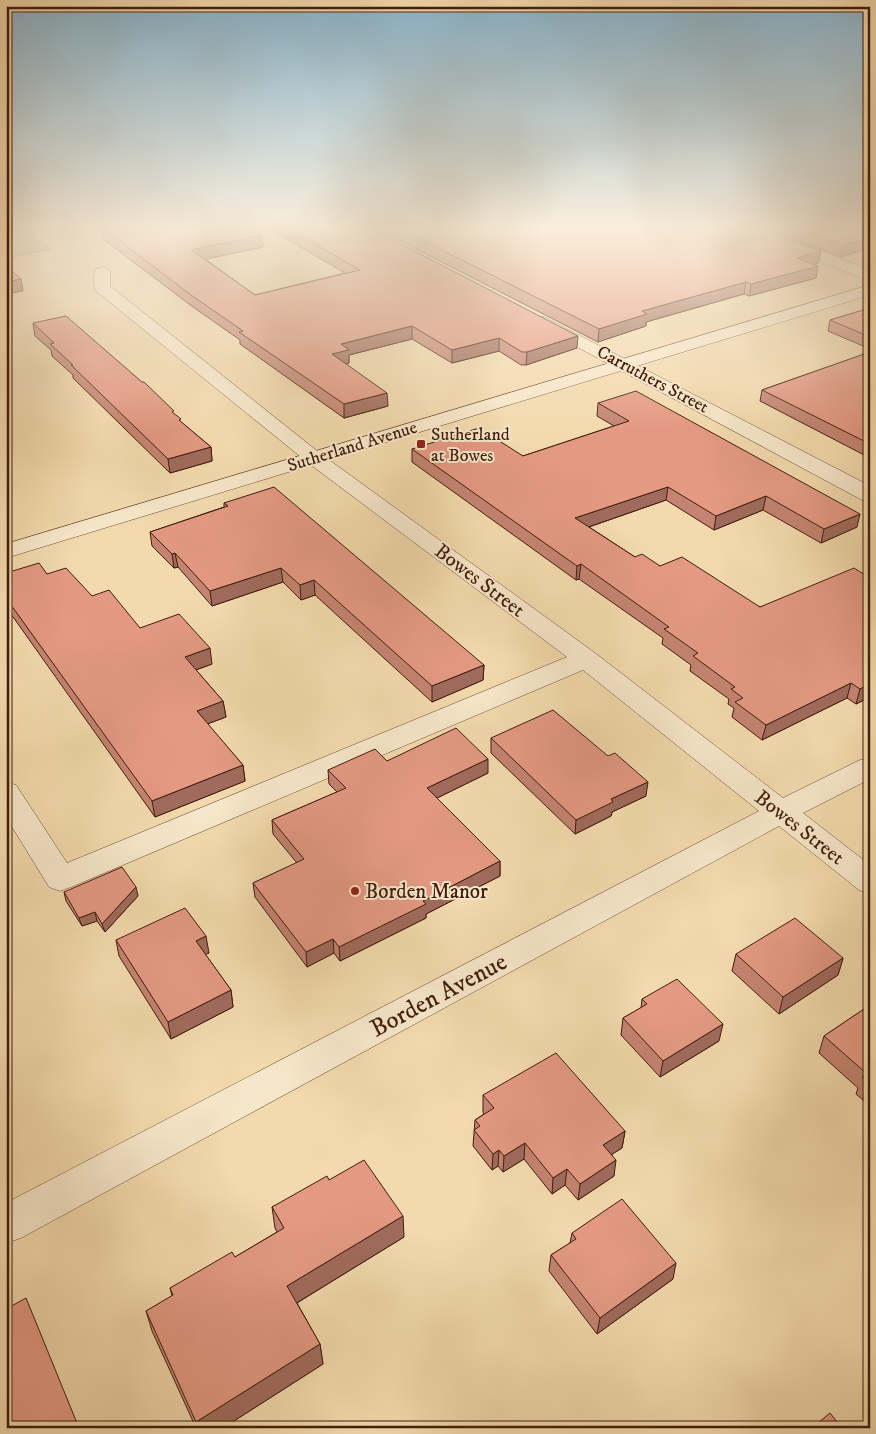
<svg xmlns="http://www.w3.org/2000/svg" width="876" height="1434" viewBox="0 0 876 1434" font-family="'IM FELL DW Pica',serif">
  <rect width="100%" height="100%" fill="#f3daae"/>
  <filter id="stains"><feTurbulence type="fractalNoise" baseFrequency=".004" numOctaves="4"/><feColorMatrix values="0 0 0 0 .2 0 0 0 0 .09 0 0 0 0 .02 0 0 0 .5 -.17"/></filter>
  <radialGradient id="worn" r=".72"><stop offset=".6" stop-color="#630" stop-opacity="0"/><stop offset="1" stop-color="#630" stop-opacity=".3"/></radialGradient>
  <path fill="#bdbf89" stroke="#7e6e4b" d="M6,229h19l25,20 -44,9z"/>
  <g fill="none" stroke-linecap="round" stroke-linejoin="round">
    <defs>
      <g id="minor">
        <path d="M102,267l6,2 2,3v14l211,168 274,199 188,145 77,-38 10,-2v21l-67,34 67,52v29l-11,-4 -80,-64 -758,412 -15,5v-40l753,-392 -176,-141 -512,217 -11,4 -11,-4 -43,-70v-35l10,3 51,78 500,-206 -260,-195 -211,-171c-3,-5 -3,-17 0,-22z"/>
        <path d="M544,317l326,169v15l-8,-1 -324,-174 -2,-4 2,-4z"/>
      </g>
      <g id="tertiary">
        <path d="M742,229h21l107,41v11l-126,-49z"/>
        <path d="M870,285v10l-864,263v-14z"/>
      </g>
    </defs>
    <use href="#minor" stroke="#6d4c35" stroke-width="1"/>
    <use href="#tertiary" stroke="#6d4c35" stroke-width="1"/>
    <use href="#minor" fill="#f7e7ca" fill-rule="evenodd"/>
    <use href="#tertiary" fill="#f7e7ca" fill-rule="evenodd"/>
  </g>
  <g fill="#c48471" stroke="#401d0d">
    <path d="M94,229h146l22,6 1,12 -58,12 50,36 90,-22 -75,-44h494l57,22 -3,12 -4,1 2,14 -67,18 -5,-2 -98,28v4l-48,16 -215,-110 -4,1 198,115 -51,17h-5l-22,-14 -47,12 -40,-24 -63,16v8l-3,1 42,42 -44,12 -104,-74v-4l-47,-33 -90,-68 -1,-7z"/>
    <path d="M769,229h101l-29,28z"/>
    <path d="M870,308v41l-42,-18 2,-11z"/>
    <path d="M33,323l141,91 7,8 30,25 1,14 -42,12 -97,-95v-3l-21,-19 -1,-6 -16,-14z"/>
    <path d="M870,352v106l-110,-57 2,-11z"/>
    <path d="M598,403l259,124 -36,16 -58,-33 -49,20 -48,-30 -77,27 46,30 25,9 100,41 110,-29v119l-14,7 -9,-6 -85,42 -30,-23 2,-9 -6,-4 1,-5 -39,-28 1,-6 -29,-21 1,-6 -84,-59 -3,1 -164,-118v-13l111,7 91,-30 -17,-10z"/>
    <path d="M224,503l260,162 -1,15 -51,22 -117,-107 -14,5 -18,-18 -71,24 -34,-39 -4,1 -22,-22 -2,-14 74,-25z"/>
    <path d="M6,573l41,1 45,22 48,32 72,36 -16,6 27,31 3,16 -19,7 36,41 2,16 -90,36 -149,-210z"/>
    <path d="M491,738l155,58 -34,16 -1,4 -36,18 -84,-81z"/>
    <path d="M387,761l101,12 -51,25 63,63v15l-74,38v4l-86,43 -6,-8 -27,14 -52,-70 -2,-14 44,-20 -24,-29 -1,-14 65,-28 -8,-8 -1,-14z"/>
    <path d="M64,892l74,4 -33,36 -8,-11 -15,5 -16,-25z"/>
    <path d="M116,940l93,13 -4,1 26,36 2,17 -62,32 -52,-83z"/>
    <path d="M736,954l107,4 -5,17 -59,39 -47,-43z"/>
    <path d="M642,999l77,42 -59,36 -39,-42 2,-17 18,-10z"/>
    <path d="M870,1005v101l-14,-12 2,-6 -39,-35 5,-17z"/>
    <path d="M483,1095l142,36 -3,17 -10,6 2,22 -36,24 -13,-15 -13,9 -28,-35 -21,13 -5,-6 -6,4 -19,-24 2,-26 9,-6 -1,-2z"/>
    <path d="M329,1180l75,57 -107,66 23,41 3,20 -100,64h-27l-44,-97 -6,-20 26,-15 -2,-8 65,-31 42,-25 -2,-4 -3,-21z"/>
    <path d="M572,1233l101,46 -76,55 -48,-63 2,-16 19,-12z"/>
  </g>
  <g fill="#a06b5c" stroke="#401d0d">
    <path d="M373,229h10v3l-6,1z"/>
    <path d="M262,235l1,12 -70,15 -2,-12z"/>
    <path d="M870,238v10l-29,9 2,-12z"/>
    <path d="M821,251l-3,12 -23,7 2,-12z"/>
    <path d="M818,266l-2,12 -67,18 2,-12z"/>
    <path d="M21,279l2,12 -17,3v-12z"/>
    <path d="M746,282l-2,12 -98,28v4l-48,16 1,-13 43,-18z"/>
    <path d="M412,326v13l-63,16v8l-16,4 -1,-13 9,-10z"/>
    <path d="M578,336l-1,12 -51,17 1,-13z"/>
    <path d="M499,338v13l-47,12v-13z"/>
    <path d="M387,393l1,13 -44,12v-14z"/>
    <path d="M211,447l1,14 -42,12 -2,-14z"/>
    <path d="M668,487l-2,13 -92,32 1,-14z"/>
    <path d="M766,496l-3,14 -49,20 2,-14z"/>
    <path d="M860,514l-3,13 -36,16 3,-14z"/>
    <path d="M175,553l3,14 -4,1 -2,-14z"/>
    <path d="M581,564l-2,15 -3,1 1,-14z"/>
    <path d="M281,568l2,14 -71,24 -2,-15z"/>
    <path d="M314,580l1,15 -14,5 -1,-15z"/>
    <path d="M210,648l2,16 -25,9 -2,-16z"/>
    <path d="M484,665l-1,15 -51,22v-16z"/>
    <path d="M851,683l-4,15 -85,42 4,-15z"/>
    <path d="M870,684v13l-14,7 4,-15z"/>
    <path d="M223,701l3,16 -27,10 -2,-16z"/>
    <path d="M488,759v14l-61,30v-15z"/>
    <path d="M243,765l2,16 -90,36 -3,-16z"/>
    <path d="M648,782l-2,14 -34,16 -1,4 -36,18 1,-14 35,-21z"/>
    <path d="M500,861v15l-74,38v4l-86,43 -1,-14 84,-46z"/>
    <path d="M136,887l2,9 -33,36 -3,-8z"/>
    <path d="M95,912l2,9 -15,5 -3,-8z"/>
    <path d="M206,936l3,17 -10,4 -3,-16z"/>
    <path d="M333,939l1,14 -27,14 -1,-15z"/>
    <path d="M843,958l-5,17 -59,39 4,-17z"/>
    <path d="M231,990l2,17 -62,32 -3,-17z"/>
    <path d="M723,1024l-4,17 -59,36 3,-16z"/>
    <path d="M625,1131l-3,17 -21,13 2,-16z"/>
    <path d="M525,1143l-1,16 -21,13 1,-16z"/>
    <path d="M499,1150l-1,16 -6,4 1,-16z"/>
    <path d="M616,1160l-2,16 -36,24 2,-16z"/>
    <path d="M567,1169l-2,16 -13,9 1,-16z"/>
    <path d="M403,1216l1,21 -114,70 -3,-21z"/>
    <path d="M676,1263l-3,16 -76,55 3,-16z"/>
    <path d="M320,1344l3,20 -100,64h-25l-2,-6z"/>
  </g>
  <g fill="#e49983" stroke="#401d0d">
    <path d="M104,229h136l22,6 -71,15 64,45 105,-25 -71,-41h86l1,2 202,105 -51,16h-5l-23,-14 -47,12 -40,-24 -71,18 8,6 -17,4 55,39 -43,11 -105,-72 4,-1 -52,-36z"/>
    <path d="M400,229h363l58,22 -24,7 21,8 -67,18 -5,-2 -104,29 5,3 -48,15z"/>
    <path d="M801,229h69v9l-27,7z"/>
    <path d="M6,266l15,13 -15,3z"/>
    <path d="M870,308v29l-40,-17z"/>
    <path d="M66,316l76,66h2l30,29 -2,1 9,7 -2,1 32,27 -43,12 -97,-94h2l-23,-21 4,-1 -21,-20z"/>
    <path d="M870,352v92l-108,-54z"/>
    <path d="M636,391l224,123 -36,15 -58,-33 -50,20 -48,-29 -93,31 60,39 7,-3 18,12 22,-9 78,50 94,-39 16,10v106l-10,5 -9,-6 -85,42 -31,-23 8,-4 -12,-9 4,-2 -42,-31 5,-3 -34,-24 5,-2 -88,-63 -4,2 -165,-117 67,-21 44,28 106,-35 -31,-18z"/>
    <path d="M274,487l210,178 -52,21 -118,-106 -14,5 -19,-17 -71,23 -35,-38 -3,1 -22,-22 78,-26 -4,-3z"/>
    <path d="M39,563l8,11 19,-6 26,28 17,-6 31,38 39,-14 31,34 -25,9 38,44 -26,10 46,54 -91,36 -146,-203v-25z"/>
    <path d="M553,710l55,46 7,-3 33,29 -37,17 2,3 -37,18 -85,-82z"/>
    <path d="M456,728l32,31 -61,29 73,73 -77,40 3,3 -87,43 -6,-8 -27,13 -53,-69 51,-24 -32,-39 74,-32 -18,-18 47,-21 12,12z"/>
    <path d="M122,867l14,20 -34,37 -7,-12 -16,6 -15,-26z"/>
    <path d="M185,908l21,28 -10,5 35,49 -63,32 -52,-82z"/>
    <path d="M795,918l48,40 -60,39 -47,-43z"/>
    <path d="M677,979l46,45 -60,37 -40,-43 24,-14 -5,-5z"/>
    <path d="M870,1005v79l-8,-7 5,-3 -43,-38z"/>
    <path d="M556,1053l69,78 -22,14 13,15 -36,24 -13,-15 -14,9 -28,-35 -21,13 -5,-6 -6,4 -19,-24 6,-4 -5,-6 19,-12 -11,-13z"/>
    <path d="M364,1160l39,56 -116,70 33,58 -124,78 -50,-111 27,-16 -3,-7 62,-36 3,5 49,-29 -12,-21 55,-31 2,4z"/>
    <path d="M622,1199l54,64 -76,55 -49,-63 25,-16 -4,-6z"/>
    <path d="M26,1298l53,130h-73v-119z"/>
    <path d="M830,1413l12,15h-30z"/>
  </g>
  <linearGradient id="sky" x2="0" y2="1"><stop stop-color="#89b6d0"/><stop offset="0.53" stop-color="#faeedb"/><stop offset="1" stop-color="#faeedb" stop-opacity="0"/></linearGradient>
  <rect width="876" height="430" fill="url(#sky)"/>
  <g fill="#8f2418" stroke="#f7e7ca" stroke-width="2">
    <rect x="416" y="439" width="10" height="10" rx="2.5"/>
    <circle cx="355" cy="891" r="5"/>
  </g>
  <g text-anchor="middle" stroke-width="4" stroke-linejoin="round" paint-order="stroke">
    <g font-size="18" fill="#401d0d" stroke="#f7e7ca">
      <text transform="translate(653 379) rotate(28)" y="6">Carruthers Street</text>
      <text transform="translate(352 446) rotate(-17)" y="6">Sutherland Avenue</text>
    </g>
    <g font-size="18" fill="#401d0d" stroke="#f7e7ca" text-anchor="start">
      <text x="431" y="440">Sutherland<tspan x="431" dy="21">at Bowes</tspan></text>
    </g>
    <g font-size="21" fill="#401d0d" stroke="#f7e7ca">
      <text transform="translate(480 580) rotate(37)" y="7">Bowes Street</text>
      <text transform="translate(800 827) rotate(38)" y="7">Bowes Street</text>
    </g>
    <g font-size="21" fill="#401d0d" stroke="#f7e7ca" text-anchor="start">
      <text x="365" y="898">Borden Manor</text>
    </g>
    <g font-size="25" fill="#401d0d" stroke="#f7e7ca">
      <text transform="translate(438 994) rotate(-28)" y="9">Borden Avenue</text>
    </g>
  </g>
  <rect width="876" height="1434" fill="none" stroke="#f3daae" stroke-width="25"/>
  <rect x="8" y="8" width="861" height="1419" fill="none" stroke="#401d0d" stroke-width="2.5"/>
  <rect x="12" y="12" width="851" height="1409" fill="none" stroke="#401d0d"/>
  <rect width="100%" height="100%" filter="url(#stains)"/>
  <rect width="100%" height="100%" fill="url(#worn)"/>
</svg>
